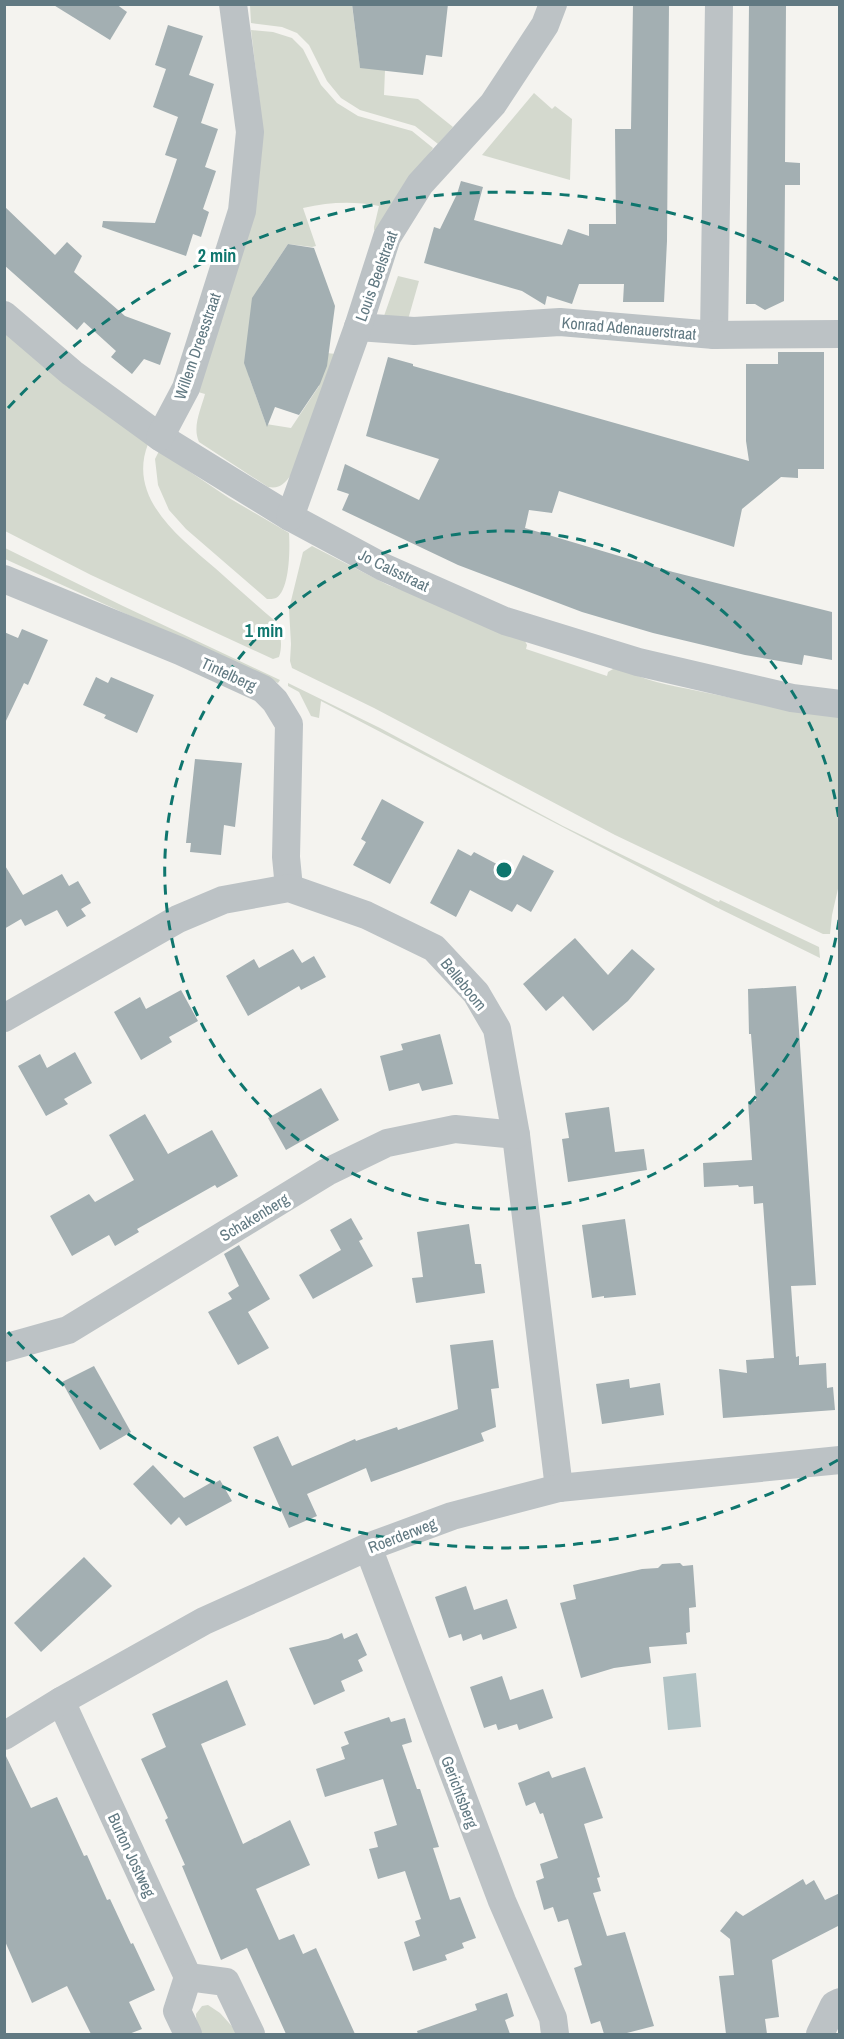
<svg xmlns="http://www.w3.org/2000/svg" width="844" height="2039" viewBox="0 0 844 2039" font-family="'Archivo Narrow',sans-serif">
  <rect width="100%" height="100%" fill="#f4f3ef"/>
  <g fill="#d4d9ce">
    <path d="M250,5h102l8,62 25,3 -1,25 34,4 35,28 -15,17 -23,-18 -55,-16 -19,-12 -14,-17 -18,-36 -12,-12 -15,-6 -31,-4z"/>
    <path d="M251,30l22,2 19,6 11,11 18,36 16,18 21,13 54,15 21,17 -55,85 -4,-3v-3l5,-21c-26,-5 -49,-4 -76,2l13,38 -4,1 -24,-3 -28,42 -11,91 17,47 25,4 28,-42 -2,-34 19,2 -45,121c-7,9 -11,14 -23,12l-69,-45c-7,-15 2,-33 6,-48l-7,-2 62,-286z"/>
    <path d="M534,93l18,16 3,-3 17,13 -2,61 -88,-25z"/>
    <path d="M398,276l21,5 -12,42 -23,-7z"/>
    <path d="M4,328l144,116c-21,54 31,93 67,124 20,18 39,35 59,52 7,10 9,25 5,37l-6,2 -182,-84 -86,-44z"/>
    <path d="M159,451l70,47 60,35c1,14 1,57 -13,65 -2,1 -7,1 -9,1l-81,-70 -17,-19 -11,-25 -3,-26z"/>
    <path d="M312,546l76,39 133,48 6,12 -1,4 81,27 1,-4 10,-6c24,15 52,19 80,25 47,10 94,19 141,26l1,163 -8,35 -2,19h-7l-208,-99 -241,-127 -82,-40 -2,-7 1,-17 -2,-35 14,-57z"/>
    <path d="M5,548l118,58 157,74 -2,3 -273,-124z"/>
    <path d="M288,683l92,45 183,98 156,76 1,-2 99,47 1,11 -104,-51 -395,-206 -2,17 -8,-2 -12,-24 -11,-6z"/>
    <path d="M208,2005l12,8 19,21h-42l-1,-20 6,-8z"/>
  </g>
  <path fill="#b2c3c5" d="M696,1673l5,54 -33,3 -5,-53z"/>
  <g fill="#a3afb2">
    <path d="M52,4h64l11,8 -17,28z"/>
    <path d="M352,4h96l-6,53 -16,-2 -3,20 -63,-7z"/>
    <path d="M633,4h36l-2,237 -3,61h-41l1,-18h-45l-7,20 -25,-8 -2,9 -23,-14 -98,-28 10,-36 6,2 17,-35 4,-13 22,6 -9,33 88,25 6,-16 21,7v-12h27l-1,-95h16z"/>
    <path d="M749,4h37l-1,158 15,1v22h-15l-1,116 -19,9 -10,-6h-9z"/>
    <path d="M168,25l35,11 -14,39 25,9 -13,39 17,6 -13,38 11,4 -13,38 6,3 -8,25 -8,-3 -7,22 -84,-29 1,-6 52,2 14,-40 8,-24 -12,-4 13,-38 -25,-10 13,-38 -11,-4z"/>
    <path d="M4,206l51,49 12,-13 15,14 -8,16 51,44 46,17 -11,32 -16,-6 -12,15 -21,-17 5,-6 -32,-29 -7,8 -73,-65z"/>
    <path d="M288,244l26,4 21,58 -8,60 -7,18 -21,31 -24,-8 -8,20 -23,-64 8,-65z"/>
    <path d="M778,352h46v117h-26v9l-17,-1 -39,32 -8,38 -175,-56 -7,22 -23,-3 -4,18 148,44 159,40v48l-28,-5 -2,10 -57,-10 -92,-22 -71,-21 -124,-47 -116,-55 7,-16 -12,-4 8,-26 74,36 20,-41 -73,-23 22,-79 25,7v2l336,95 -3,-20v-77h32z"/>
    <path d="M22,629l26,11 -20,45 -4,-2 -20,42v-93l14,6z"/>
    <path d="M96,677l12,6 3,-6 43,18 -17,38 -33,-15 2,-3 -23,-10z"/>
    <path d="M195,759l47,4 -7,64 -11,-2 -3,30 -31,-3 1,-9h-5z"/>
    <path d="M382,799l42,23 -34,62 -37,-19 13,-23 -5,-3z"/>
    <path d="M458,849l13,7 3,-4 40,21 9,-18 31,16 -23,41 -14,-8 -5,8 -42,-22 -14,27 -26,-14z"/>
    <path d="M4,864l19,31 39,-21 7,12 9,-5 13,22 -10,6 5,7 -19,11 -10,-17 -32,16 -4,-7 -17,10z"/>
    <path d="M575,938l33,37 24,-26 23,20 -27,32 -35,30 -30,-35 -17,15 -23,-27z"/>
    <path d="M293,949l9,14 12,-7 12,21 -25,13 -2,-4 -51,30 -22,-40 28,-17 5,9z"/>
    <path d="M796,986l20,299 -25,1 5,71 3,-1v9l27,-2 1,25 6,-1 2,23 -112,8 -4,-49 28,4 -1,-13 28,-2 -11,-155 -9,1 -1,-18 -14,1 -1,-2 -34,2 -1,-24 49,-3 -4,-59h8l-5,-67h-2l-1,-45z"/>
    <path d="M181,990l17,31 -29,16 3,5 -31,18 -27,-48 26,-15 6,12z"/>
    <path d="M440,1034l13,50 -31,7 -3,-8 -30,8 -9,-35 23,-6 -2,-6z"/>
    <path d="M75,1052l17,31 -28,16 4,5 -22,12 -28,-50 22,-12 7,14z"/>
    <path d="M321,1088l18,32 -53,30 -18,-32z"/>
    <path d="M609,1107l6,45 29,-3 3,21 -79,12 -6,-43 7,-1 -4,-25z"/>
    <path d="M145,1114l23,40 44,-24 26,46 -21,12 -2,-3 -78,44 2,3 -24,14 -6,-11 -37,21 -22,-40 39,-22 6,8 39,-22 -25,-45z"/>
    <path d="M351,1218l12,21 -4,2 14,25 -60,33 -14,-24 42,-25 -11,-20z"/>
    <path d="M625,1219l11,76 -32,3v-2l-12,2 -10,-73z"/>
    <path d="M469,1224l6,40h6l4,29 -69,10 -4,-25 11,-1 -6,-45z"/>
    <path d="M239,1245l31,54 -22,13 21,36 -31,17 -30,-53 24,-13 -4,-6 11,-7 -15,-32z"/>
    <path d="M493,1340l6,48 -8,1 5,38 -15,6 3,8 -113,41 -5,-14 -59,26 10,22 -28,12 -36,-81 25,-11 14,30 63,-27 1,2 41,-14 1,3 60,-21 -8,-64z"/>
    <path d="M94,1366l37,66 -31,18 -38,-68z"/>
    <path d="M629,1379l1,9 30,-5 4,32 -62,9 -6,-40z"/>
    <path d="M153,1465l31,33 28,-16 1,2 7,-4 12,21 -46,25 -7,-9 -8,8 -38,-41z"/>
    <path d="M84,1557l28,29 -71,66 -27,-29z"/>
    <path d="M680,1563l3,3 10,-1 3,42 -7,1 1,24 -4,1 1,11 -38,3 2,16 -37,5 -33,10 -21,-75 16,-4 -3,-14 69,-16 16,-1 4,-4z"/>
    <path d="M466,1586l8,24 33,-11 10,29 -34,12 -2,-6 -18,7 -2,-7 -12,4 -14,-41z"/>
    <path d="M342,1633l2,6 13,-6 10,22 -9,5 5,11 -22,10 4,10 -31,14 -25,-57 39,-9z"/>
    <path d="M502,1676l8,24 33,-11 10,29 -34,12 -2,-6 -19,6 -2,-6 -12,4 -14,-41z"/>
    <path d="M227,1680l19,45 -45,19 42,100 47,-24 20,45 -54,24 23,51 15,-6 9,20 13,-6 39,86h-69l-39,-86 -26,12 -39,-94 3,-1 -20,-45 3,-2 -27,-59 25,-12 -14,-33z"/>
    <path d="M389,1717l2,5 14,-4 7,24 -10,3 15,44h3l19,58 -6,1 17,52 10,-3 16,41 -14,5 2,5 -19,7 2,5 -34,11 -9,-29 16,-6 -5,-15 6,-2 -16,-48 -27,8 -9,-30 9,-2 -4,-15 23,-7 -14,-46 -58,18 -9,-28 29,-10 -4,-12 8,-3 -5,-12z"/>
    <path d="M4,1752l27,56 26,-11 27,59 3,-1 20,45 3,-1 21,45 2,-1 22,47 -26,12 13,27 -13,5h-38l-24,-48 -35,17 -28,-64z"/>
    <path d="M585,1767l18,51 -19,6 16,53 -3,1 4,13 -8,2 14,43 18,-4 29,94 -31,8h-19l-4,-13 -9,3 -17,-56 8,-3 -14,-46 -10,3 -5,-15 -9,3 -8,-29 8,-3 -4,-14 18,-6 -15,-45 -3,1 -5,-12 -9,4 -8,-23 31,-12 3,7z"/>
    <path d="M803,1879l3,6 8,-5 11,20 15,-7v32l-68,35 7,57 -14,2 2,15h-41l-7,-58 15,-1 -4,-36 -10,-8 16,-20 7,5z"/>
    <path d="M507,1993l7,23 -9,4 5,14h-92l-1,-3 60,-21 -2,-6z"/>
  </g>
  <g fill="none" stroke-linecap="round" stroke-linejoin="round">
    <g stroke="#bcc2c5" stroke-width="28">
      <path d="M4,315l68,58 88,64 130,80 93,50 122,54 133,41 154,36 48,6"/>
      <path d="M358,327l56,4 146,-9 154,13 5,-331"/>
      <path d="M714,335l126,-1"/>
      <path d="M160,437l26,-49 56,-177 8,-79 -17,-128"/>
      <path d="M290,517l68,-190 29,-90 33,-53 73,-80 52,-79 8,-21"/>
      <path d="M4,579l176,72 83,38 12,12 14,23 -3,133 3,31"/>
      <path d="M4,1018l174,-99 45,-19 66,-12 77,27 68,33 42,45 21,36 19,106 43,353"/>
      <path d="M4,1348l64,-18 259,-158 60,-29 68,-14 61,6"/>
      <path d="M368,1547l134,354 51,117 2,16"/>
      <path d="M61,1701l127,276 -11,34 11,23"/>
      <path d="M4,1736l57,-35 143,-80 164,-74 84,-31 107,-28 281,-28"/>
      <path d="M188,1977l38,5 25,52"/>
      <path d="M820,2034l14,-29 6,-3"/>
    </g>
  </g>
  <g fill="none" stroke="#0f766e" stroke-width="3" stroke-dasharray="10 8">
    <path d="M839 920A339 339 0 1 1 839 820"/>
    <path d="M838 1460A678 678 0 0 1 8 1332M8 408A678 678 0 0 1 838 280"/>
  </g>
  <g text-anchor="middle" stroke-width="6" stroke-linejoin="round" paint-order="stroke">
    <g font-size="16" fill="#617982" stroke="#fff">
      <text transform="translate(376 276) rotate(-70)" y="6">Louis Beelstraat</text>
      <text transform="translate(629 328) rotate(5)" y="6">Konrad Adenauerstraat</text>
      <text transform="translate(197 346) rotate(-71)" y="6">Willem Dreesstraat</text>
      <text transform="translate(394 570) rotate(26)" y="6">Jo Calsstraat</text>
      <text transform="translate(229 674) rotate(25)" y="6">Tintelberg</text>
      <text transform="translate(464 984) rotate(51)" y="6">Belleboom</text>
      <text transform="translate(254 1217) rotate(-31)" y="6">Schakenberg</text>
      <text transform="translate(402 1535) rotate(-21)" y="6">Roerderweg</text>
      <text transform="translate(460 1792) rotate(69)" y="6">Gerichtsberg</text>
      <text transform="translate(132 1855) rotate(65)" y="6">Burton Jostweg</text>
    </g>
  </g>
  <circle cx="504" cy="870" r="9" fill="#0f766e" stroke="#fff" stroke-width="3"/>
  <g font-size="18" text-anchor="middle" font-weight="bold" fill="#0f766e" stroke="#fff" stroke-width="6" stroke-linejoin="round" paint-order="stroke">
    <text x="217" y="262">2 min</text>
    <text x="264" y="637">1 min</text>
  </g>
  <rect width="844" height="2039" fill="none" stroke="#617982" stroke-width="12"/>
</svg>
